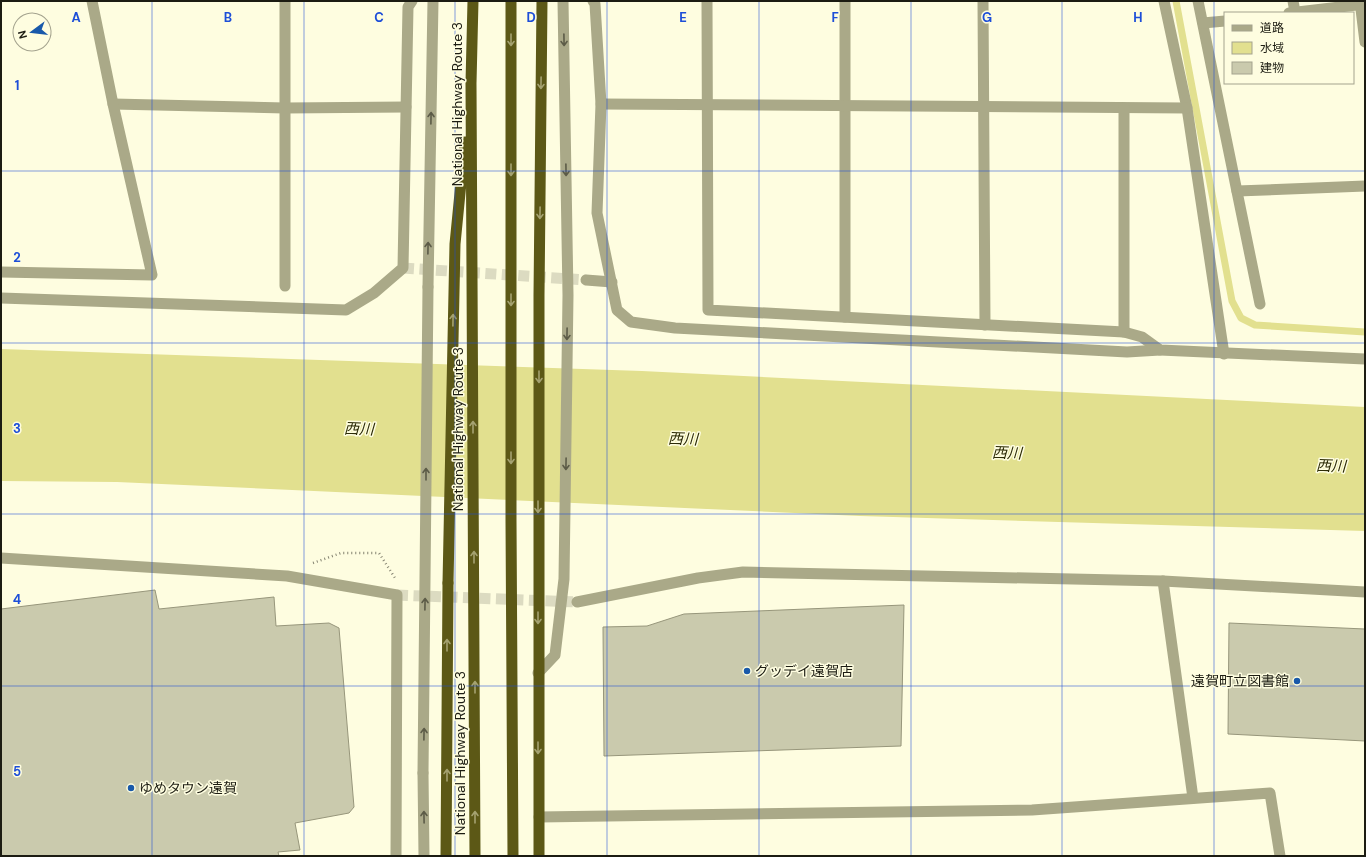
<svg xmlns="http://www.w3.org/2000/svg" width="1366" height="857" viewBox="0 0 1366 857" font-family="'DM Sans','Noto Sans JP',sans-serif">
  <rect width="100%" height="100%" fill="#fefde0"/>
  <path fill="#e2e08f" d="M1,349l641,22 723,36v124l-505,-15 -743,-34 -116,-1z"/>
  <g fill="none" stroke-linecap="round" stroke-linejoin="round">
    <path stroke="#e2e08f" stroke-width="7" d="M1176,1l56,300 9,17 14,7 110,7"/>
  </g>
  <g fill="#cacaad" stroke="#97967b">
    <path d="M155,590l4,19 115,-12 2,29 53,-3 10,5 15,179 -5,6 -54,10 5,27 -22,2 1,4h-278v-247z"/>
    <path d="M904,605l-3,141 -297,10 -1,-129 44,-1 37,-12z"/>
    <path d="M1229,623l136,6v112l-137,-7z"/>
  </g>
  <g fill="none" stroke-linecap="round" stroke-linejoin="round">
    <g stroke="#dcdbc1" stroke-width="11" stroke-dasharray="11 5.5" stroke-linecap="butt">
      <path d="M403,268l183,12"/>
      <path d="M397,595l180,7"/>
    </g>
    <path stroke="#858471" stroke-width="2.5" stroke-dasharray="1 3" stroke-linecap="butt" d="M313,563l28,-10h38l16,25"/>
    <g stroke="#aaa988" stroke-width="11">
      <path d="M1163,581l30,217"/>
      <path d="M539,817l493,-7 238,-17 10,63"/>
    </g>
    <g stroke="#aaa988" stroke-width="11">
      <path d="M593,1l2,3 6,100 -4,109 20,97 14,12 44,6 452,24 33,-2"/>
      <path d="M707,1l1,309 416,22 18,5 18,13 205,9"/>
      <path d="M845,1v316"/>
      <path d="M983,1l2,324"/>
      <path d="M1164,1l23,107 37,246"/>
      <path d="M1198,1l62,303"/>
      <path d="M1293,1l2,11"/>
      <path d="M1289,13l76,-9"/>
      <path d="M1203,23l22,-2"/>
      <path d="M113,104l172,4 121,-1"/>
      <path d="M601,104l586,4"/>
      <path d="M1237,191l128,-5"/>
      <path d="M1,272l151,3 -39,-171 -21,-103"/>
      <path d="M586,280l26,2"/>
      <path d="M285,286v-285"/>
      <path d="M428,287l5,-286"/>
      <path d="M1,298l345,12 28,-17 29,-25 5,-261 4,-6"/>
      <path d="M1124,332v-224"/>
      <path d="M1,558l286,18 110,19 -1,261"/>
      <path d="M538,673l17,-18 9,-76 4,-284 -5,-294"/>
      <path d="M423,773l1,83"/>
    </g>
    <g stroke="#aaa988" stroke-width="11">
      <path d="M1360,1l5,41"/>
      <path d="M577,602l121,-24 45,-6 420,9 202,11"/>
    </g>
    <g stroke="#5c5816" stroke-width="11">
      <path d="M446,856l2,-273"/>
      <path d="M539,856v-560l3,-295"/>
    </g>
    <path stroke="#aaa988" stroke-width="11" d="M423,773l5,-486"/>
    <g stroke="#5c5816" stroke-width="11">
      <path d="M473,1l-2,82 4,773"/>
      <path d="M511,1v519l2,336"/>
      <path d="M448,583l7,-339 10,-102"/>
    </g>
  </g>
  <defs><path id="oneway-shaft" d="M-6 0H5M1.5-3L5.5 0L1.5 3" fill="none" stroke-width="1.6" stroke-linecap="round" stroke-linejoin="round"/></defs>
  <g stroke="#a5a271">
    <use href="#oneway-shaft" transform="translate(511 40) rotate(90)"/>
    <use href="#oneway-shaft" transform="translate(541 83) rotate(91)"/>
    <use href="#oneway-shaft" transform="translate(511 170) rotate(90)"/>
    <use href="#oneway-shaft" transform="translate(540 213) rotate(91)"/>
    <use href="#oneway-shaft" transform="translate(511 300) rotate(90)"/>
    <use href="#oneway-shaft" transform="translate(453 320) rotate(-89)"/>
    <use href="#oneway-shaft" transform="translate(539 377) rotate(90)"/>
    <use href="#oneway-shaft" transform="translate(473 427) rotate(-90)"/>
    <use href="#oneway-shaft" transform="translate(511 458) rotate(90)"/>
    <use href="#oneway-shaft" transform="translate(538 507) rotate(90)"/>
    <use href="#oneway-shaft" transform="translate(474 557) rotate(-90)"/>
    <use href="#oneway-shaft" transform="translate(538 618) rotate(90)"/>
    <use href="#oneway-shaft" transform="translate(447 645) rotate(-90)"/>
    <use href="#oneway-shaft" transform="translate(475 687) rotate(-90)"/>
    <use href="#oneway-shaft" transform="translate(538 748) rotate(90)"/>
    <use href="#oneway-shaft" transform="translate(447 775) rotate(-90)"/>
    <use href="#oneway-shaft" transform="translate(475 817) rotate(-90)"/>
  </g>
  <g stroke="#5c5b47">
    <use href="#oneway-shaft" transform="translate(564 40) rotate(89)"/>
    <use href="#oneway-shaft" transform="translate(431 118) rotate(-89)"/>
    <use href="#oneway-shaft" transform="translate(566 170) rotate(89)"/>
    <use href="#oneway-shaft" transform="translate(428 248) rotate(-89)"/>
    <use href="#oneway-shaft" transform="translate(567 334) rotate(91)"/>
    <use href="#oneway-shaft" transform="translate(566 464) rotate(91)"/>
    <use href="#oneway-shaft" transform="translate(426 474) rotate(-90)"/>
    <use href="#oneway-shaft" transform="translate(425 604) rotate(-89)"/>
    <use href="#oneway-shaft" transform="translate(424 734) rotate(-89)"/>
    <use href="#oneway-shaft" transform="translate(424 817) rotate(-91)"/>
  </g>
  <path fill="none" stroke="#1d4ed8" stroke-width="1" stroke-opacity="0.55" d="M152,1v855M304,1v855M455,1v855M607,1v855M759,1v855M911,1v855M1062,1v855M1214,1v855M1,171h1364M1,343h1364M1,514h1364M1,686h1364"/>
  <g fill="#1959aa" stroke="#fefde0" stroke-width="1.5">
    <circle cx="747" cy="671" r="4"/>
    <circle cx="1297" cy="681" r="4"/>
    <circle cx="131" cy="788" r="4"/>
  </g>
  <g text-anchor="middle" stroke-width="3" stroke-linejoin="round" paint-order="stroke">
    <g font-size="14" fill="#1c1c12" stroke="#fefde0">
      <text transform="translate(457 104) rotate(-90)" y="5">National Highway Route 3</text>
      <text transform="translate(458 429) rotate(-90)" y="5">National Highway Route 3</text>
      <text transform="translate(460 753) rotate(-90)" y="5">National Highway Route 3</text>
    </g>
    <g font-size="14" fill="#1c1c12" stroke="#fefde0" text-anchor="start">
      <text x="755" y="676">グッデイ遠賀店</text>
      <text x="1289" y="686" text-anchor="end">遠賀町立図書館</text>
      <text x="139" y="793">ゆめタウン遠賀</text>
    </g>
    <g font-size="15" font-style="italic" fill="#2c2b06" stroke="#fefde0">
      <text transform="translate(359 429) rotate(2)" y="5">西川</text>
      <text transform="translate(683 439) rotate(2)" y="5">西川</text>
      <text transform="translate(1007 453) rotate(2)" y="5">西川</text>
      <text transform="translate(1331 466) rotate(2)" y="5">西川</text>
    </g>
  </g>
  <g font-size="13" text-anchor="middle" font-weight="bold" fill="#1d4ed8" stroke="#fefde0" stroke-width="3" stroke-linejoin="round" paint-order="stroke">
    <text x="76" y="22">A</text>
    <text x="228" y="22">B</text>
    <text x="379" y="22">C</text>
    <text x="531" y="22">D</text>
    <text x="683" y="22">E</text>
    <text x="835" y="22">F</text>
    <text x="987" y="22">G</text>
    <text x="1138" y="22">H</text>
    <text x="17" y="90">1</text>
    <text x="17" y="262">2</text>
    <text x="17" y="433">3</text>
    <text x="17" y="604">4</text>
    <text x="17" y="776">5</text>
  </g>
  <rect width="1366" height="857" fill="none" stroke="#1c1c12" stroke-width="4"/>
  <rect x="1224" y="12" width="130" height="72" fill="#fefde0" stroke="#a4a38e"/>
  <rect x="1232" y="25" width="20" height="6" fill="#aaa988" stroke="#a4a38e"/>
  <text x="1260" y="32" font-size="12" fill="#1c1c12">道路</text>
  <rect x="1232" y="42" width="20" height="12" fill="#e2e08f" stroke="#a4a38e"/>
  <text x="1260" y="52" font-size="12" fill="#1c1c12">水域</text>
  <rect x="1232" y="62" width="20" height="12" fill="#cacaad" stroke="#a4a38e"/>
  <text x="1260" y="72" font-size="12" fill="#1c1c12">建物</text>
  <g transform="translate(32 32) rotate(255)"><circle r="19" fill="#fefde0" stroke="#a4a38e"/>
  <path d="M0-3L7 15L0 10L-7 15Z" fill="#1959aa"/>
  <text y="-6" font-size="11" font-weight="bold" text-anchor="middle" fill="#1c1c12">N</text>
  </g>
</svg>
